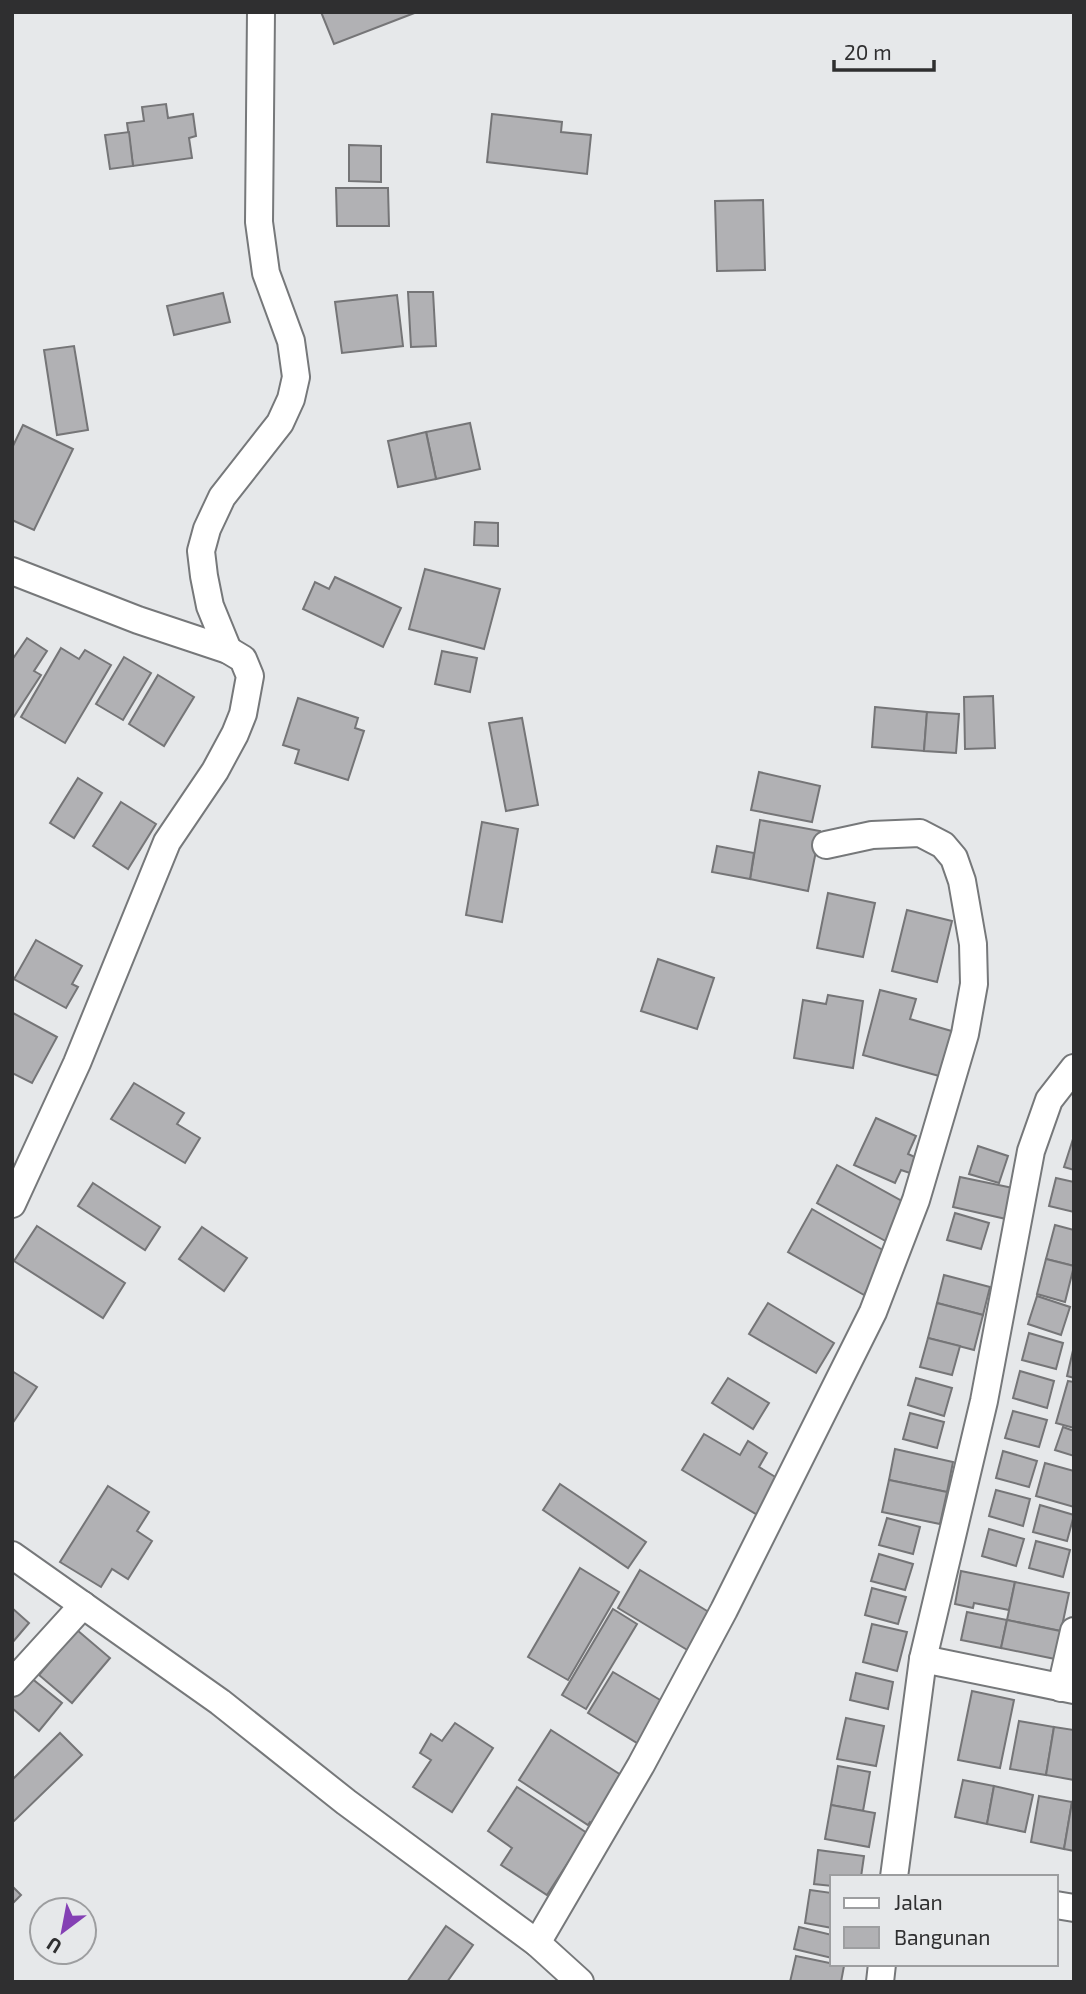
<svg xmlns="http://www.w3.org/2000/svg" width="1086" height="1994" viewBox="0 0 1086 1994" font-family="'Exo 2',sans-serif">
  <rect width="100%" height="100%" fill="#e6e8ea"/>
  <g fill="#b1b1b4" stroke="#757577" stroke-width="2">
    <path d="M321,12h96l-83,32z"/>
    <path d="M166,104l2,14 25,-4 3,22 -7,2 3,20 -59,8 -6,-43 17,-2 -2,-14z"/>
    <path d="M492,114l70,8 -1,10 30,3 -4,39 -100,-12z"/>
    <path d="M129,132l4,34 -23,3 -5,-34z"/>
    <path d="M349,145l32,1v36l-32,-1z"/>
    <path d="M336,188h52l1,38h-52z"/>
    <path d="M763,200l2,70 -48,1 -2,-70z"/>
    <path d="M408,292h25l3,54 -25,1z"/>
    <path d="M223,293l7,29 -56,13 -7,-29z"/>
    <path d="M397,295l6,51 -61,7 -7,-51z"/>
    <path d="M74,346l14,84 -31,5 -13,-85z"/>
    <path d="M470,423l10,46 -44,10 -10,-47z"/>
    <path d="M23,425l50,24 -39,81 -22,-10v-72z"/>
    <path d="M426,432l10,47 -38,8 -10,-46z"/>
    <path d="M475,522l23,1v23l-24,-1z"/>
    <path d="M425,569l75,20 -16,60 -75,-20z"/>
    <path d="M335,577l66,31 -18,39 -80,-38 12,-27 14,7z"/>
    <path d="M27,638l20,13 -13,20 7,4 -28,43 -1,-58z"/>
    <path d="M61,648l18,11 6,-9 26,15 -46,78 -44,-26z"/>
    <path d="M442,651l35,7 -7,34 -35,-8z"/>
    <path d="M124,657l27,16 -28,47 -27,-16z"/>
    <path d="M158,675l36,22 -30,49 -35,-22z"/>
    <path d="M993,696l2,52 -30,1 -1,-52z"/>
    <path d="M298,698l60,20 -3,10 9,3 -16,49 -53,-17 4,-13 -16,-5z"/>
    <path d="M875,707l52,5 -3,39 -52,-4z"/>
    <path d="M927,712l32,2 -3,39 -32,-2z"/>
    <path d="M522,718l16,87 -32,6 -17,-88z"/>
    <path d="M759,772l61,14 -8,36 -61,-12z"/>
    <path d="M78,778l24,15 -28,45 -24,-15z"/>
    <path d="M121,802l35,22 -28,45 -35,-23z"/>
    <path d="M760,820l60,11 -12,60 -58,-12z"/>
    <path d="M482,822l36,7 -16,93 -36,-7z"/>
    <path d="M717,846l37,7 -4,26 -38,-7z"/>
    <path d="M828,893l47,10 -12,54 -46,-9z"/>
    <path d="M907,910l45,11 -15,61 -45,-11z"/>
    <path d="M36,940l46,26 -10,18 6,3 -12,21 -52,-29z"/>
    <path d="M658,959l56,19 -17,51 -56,-18z"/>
    <path d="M880,990l36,9 -6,20 52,15 -12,45 -87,-24z"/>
    <path d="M828,995l35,6 -10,67 -59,-10 9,-58 23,4z"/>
    <path d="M13,1013l44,24 -25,46 -20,-10z"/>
    <path d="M134,1083l50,30 -7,11 23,14 -15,25 -74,-44z"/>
    <path d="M876,1118l40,18 -8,18 9,4 -7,15 -9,-3 -6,13 -41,-18z"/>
    <path d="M1073,1139h1v31l-10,-3z"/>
    <path d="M978,1146l30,10 -9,27 -30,-9z"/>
    <path d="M837,1165l72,40 -20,38 -72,-40z"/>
    <path d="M960,1177l53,11 -7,31 -53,-12z"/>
    <path d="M1056,1178l18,4v30l-25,-6z"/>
    <path d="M93,1183l67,44 -15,23 -67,-44z"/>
    <path d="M812,1209l76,44 -24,42 -76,-43z"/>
    <path d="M955,1213l34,10 -8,26 -34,-9z"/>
    <path d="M1055,1225l19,5v36l-28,-7z"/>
    <path d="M37,1226l88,57 -22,35 -89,-57z"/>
    <path d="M202,1227l45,31 -23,33 -45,-32z"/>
    <path d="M1046,1259l28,7 -9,36 -28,-8z"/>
    <path d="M944,1275l46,12 -7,28 -46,-12z"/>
    <path d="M1037,1296l33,11 -9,28 -33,-11z"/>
    <path d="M768,1303l66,40 -18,30 -67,-39z"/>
    <path d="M937,1303l46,12 -9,35 -46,-12z"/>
    <path d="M1029,1333l34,10 -7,26 -34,-9z"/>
    <path d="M928,1338l32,8 -8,29 -32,-8z"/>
    <path d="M1074,1346v32l-7,-2z"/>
    <path d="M12,1371l25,16 -25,37z"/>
    <path d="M1020,1371l34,10 -7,27 -34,-10z"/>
    <path d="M728,1378l41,25 -16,26 -41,-26z"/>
    <path d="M916,1378l36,10 -8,28 -36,-11z"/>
    <path d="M1068,1381l6,1v46l-18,-5z"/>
    <path d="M1013,1411l34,9 -8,27 -34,-9z"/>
    <path d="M910,1413l34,9 -7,26 -34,-9z"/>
    <path d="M1063,1427l11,4v25l-19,-6z"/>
    <path d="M704,1434l36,21 8,-14 19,12 -8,14 23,14 -21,36 -79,-47z"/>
    <path d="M895,1449l58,13 -6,30 -58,-12z"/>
    <path d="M1003,1451l34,10 -8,26 -33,-9z"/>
    <path d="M1045,1463l29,8v36l-38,-11z"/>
    <path d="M889,1480l58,12 -7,32 -58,-12z"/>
    <path d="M560,1484l86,58 -18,26 -85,-58z"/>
    <path d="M108,1486l41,26 -12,19 15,10 -24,38 -16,-10 -11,18 -41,-25z"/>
    <path d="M996,1490l34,9 -7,27 -34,-10z"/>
    <path d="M1040,1505l34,10 -7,26 -34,-9z"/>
    <path d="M887,1518l33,9 -7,27 -34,-9z"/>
    <path d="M989,1529l35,10 -8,27 -34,-10z"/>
    <path d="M1036,1541l34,9 -7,27 -34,-9z"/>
    <path d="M879,1554l34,10 -8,26 -34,-9z"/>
    <path d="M580,1568l39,24 -51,88 -40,-23z"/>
    <path d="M640,1570l72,44 -23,37 -71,-43z"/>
    <path d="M961,1571l54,11 -6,28 -35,-7 -1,5 -18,-4z"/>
    <path d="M1015,1582l54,11 -8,38 -54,-11z"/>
    <path d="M872,1588l34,9 -8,27 -33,-9z"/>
    <path d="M12,1608l17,15 -17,20z"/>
    <path d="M613,1609l24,15 -51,85 -24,-14z"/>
    <path d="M967,1612l40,8 -6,28 -40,-8z"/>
    <path d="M1007,1620l58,12 -5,28 -59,-12z"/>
    <path d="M872,1624l35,8 -10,39 -34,-9z"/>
    <path d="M77,1630l33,28 -38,45 -33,-28z"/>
    <path d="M613,1672l54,32 -25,42 -54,-33z"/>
    <path d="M856,1673l37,9 -5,27 -38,-9z"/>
    <path d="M30,1677l32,26 -23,28 -27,-23v-10z"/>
    <path d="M972,1691l42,9 -14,68 -42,-8z"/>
    <path d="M846,1718l38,8 -8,40 -39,-7z"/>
    <path d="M1019,1721l35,6 -8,48 -36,-6z"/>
    <path d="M455,1723l38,25 -41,64 -39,-25 18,-27 -11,-7 11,-19 11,7z"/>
    <path d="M1054,1727l20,3v50l-28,-5z"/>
    <path d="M551,1730l70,45 -11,16 9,5 -20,31 -9,-5 -2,3 -69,-45z"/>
    <path d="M60,1733l22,22 -70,68v-43z"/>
    <path d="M838,1766l32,6 -7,39 -32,-6z"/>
    <path d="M963,1780l31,6 -7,38 -32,-7z"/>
    <path d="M994,1786l39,9 -8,37 -38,-8z"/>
    <path d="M517,1787l70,46 -40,62 -46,-30 11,-17 -24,-17z"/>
    <path d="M1039,1796l33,6 -8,47 -33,-7z"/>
    <path d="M1072,1802l2,1v48l-10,-2z"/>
    <path d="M831,1805l44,8 -6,34 -44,-8z"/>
    <path d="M818,1850l46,6 -3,21h-29v9l-18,-2z"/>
    <path d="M12,1886l9,9 -9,9z"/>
    <path d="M810,1890l22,3v35l-27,-5z"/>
    <path d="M446,1926l27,19 -26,37h-40z"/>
    <path d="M799,1927l33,8v23l-38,-9z"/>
    <path d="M796,1956l48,10 -3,16h-51z"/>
  </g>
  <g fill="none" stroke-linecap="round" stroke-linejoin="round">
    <defs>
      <g id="street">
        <path d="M12,571l126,49 90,30 15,9 7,17 -7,38 -8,20 -20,37 -48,71 -90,221 -65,141"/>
        <path d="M228,650l-18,-44 -6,-30 -3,-25 6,-22 15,-32 58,-74 11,-24 5,-22 -5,-36 -25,-68 -7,-51 2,-210"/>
        <path d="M12,1555l208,147 126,100 191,141 43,39"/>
        <path d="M923,1659l151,31"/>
        <path d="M12,1683l71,-78"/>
        <path d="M1061,1688l13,-57"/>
        <path d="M894,1877l29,-218 61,-258 47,-250 18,-51 25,-32"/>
        <path d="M1056,1905l18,3"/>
        <path d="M537,1943l104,-178 83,-155 149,-298 43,-112 49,-166 9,-50 -1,-40 -11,-63 -8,-23 -11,-13 -23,-12 -48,2 -46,10"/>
        <path d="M880,1982l2,-18"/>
      </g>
    </defs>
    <use href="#street" stroke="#76787a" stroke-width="30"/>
    <use href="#street" stroke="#fff" stroke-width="26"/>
  </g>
  <rect width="1086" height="1994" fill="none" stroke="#2f2f30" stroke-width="28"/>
  <rect x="830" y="1875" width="228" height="91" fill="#e6e8ea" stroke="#9d9ea0" stroke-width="2"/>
  <rect x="844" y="1898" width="35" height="10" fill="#ffffff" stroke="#9d9ea0" stroke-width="2"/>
  <text x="894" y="1910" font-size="21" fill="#2f2f30">Jalan</text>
  <rect x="844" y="1927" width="35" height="21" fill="#b1b1b4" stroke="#9d9ea0" stroke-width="2"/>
  <text x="894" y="1945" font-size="21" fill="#2f2f30">Bangunan</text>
  <g transform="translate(63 1931) rotate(212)"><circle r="33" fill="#e6e8ea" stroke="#9d9ea0" stroke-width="2"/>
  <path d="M0-5L12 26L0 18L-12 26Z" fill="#8440b4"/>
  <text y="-10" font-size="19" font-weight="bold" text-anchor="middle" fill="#2f2f30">U</text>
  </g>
  <path d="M834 60v10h100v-10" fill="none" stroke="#2f2f30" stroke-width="3.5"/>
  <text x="844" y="60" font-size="21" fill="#2f2f30" stroke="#e6e8ea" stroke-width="5" paint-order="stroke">20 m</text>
</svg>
